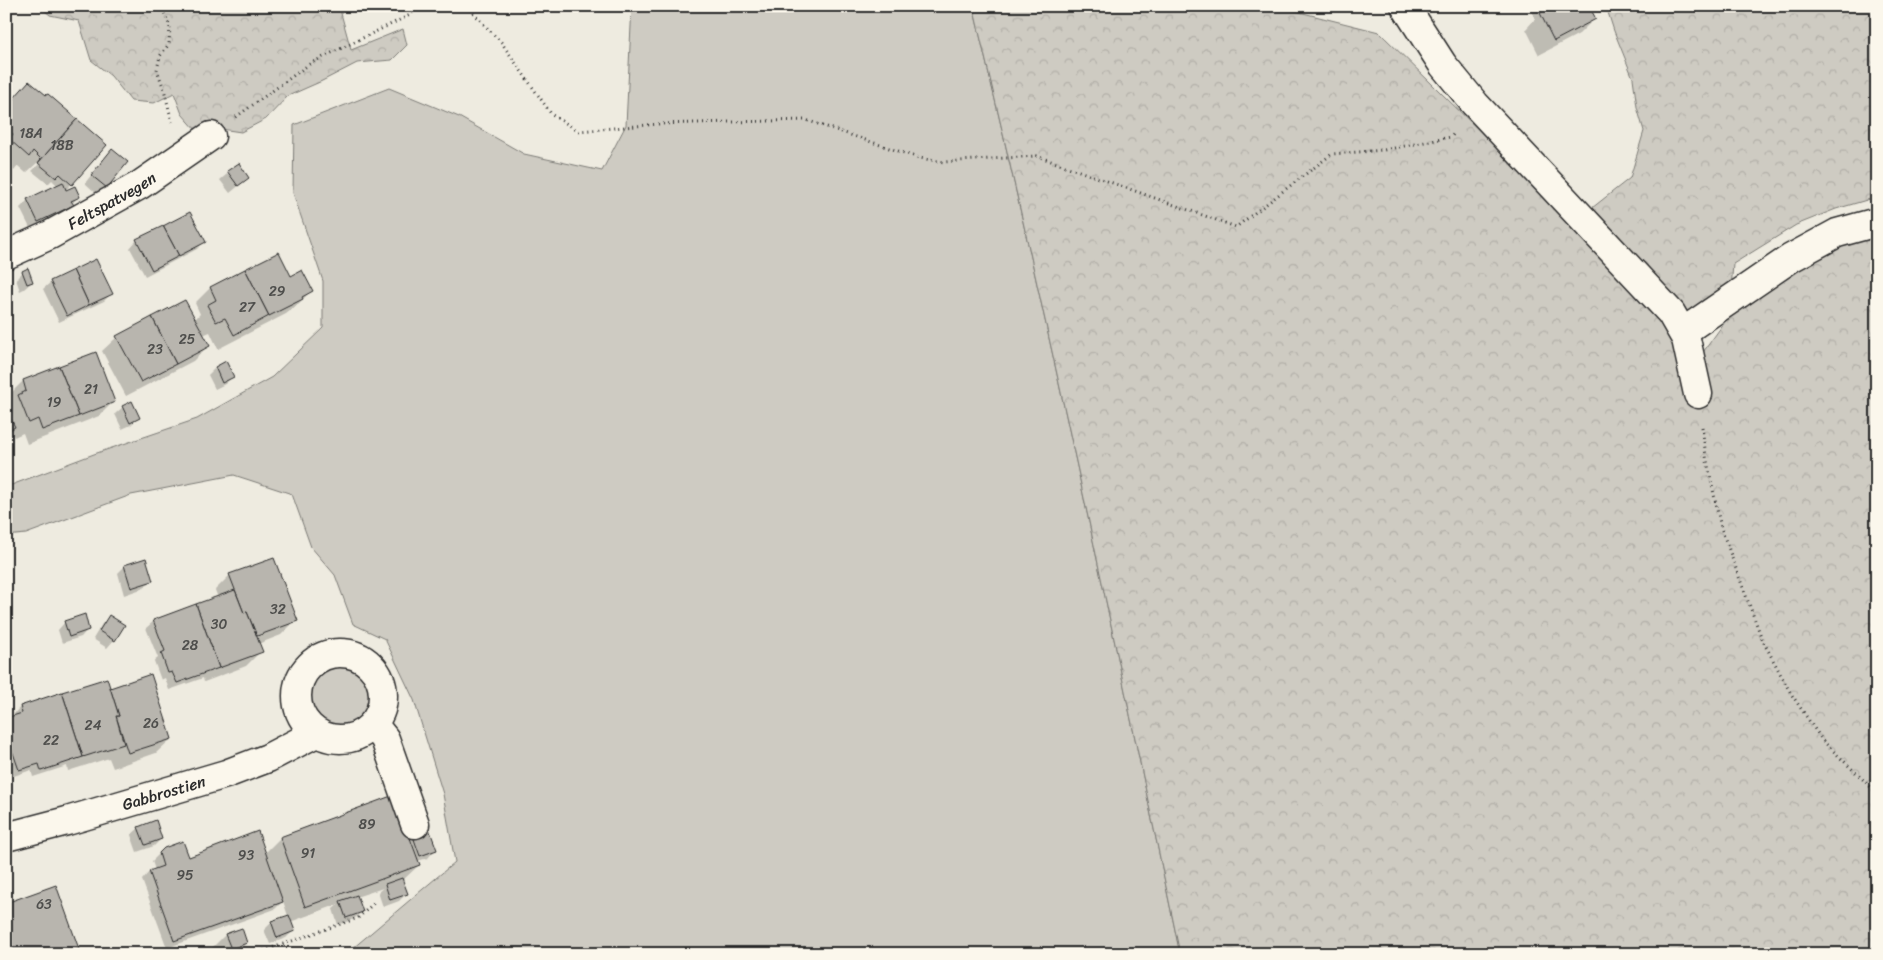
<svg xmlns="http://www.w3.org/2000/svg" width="1883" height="960" viewBox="0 0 1883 960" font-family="Sriracha,sans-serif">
  <defs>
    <pattern id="forest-crowns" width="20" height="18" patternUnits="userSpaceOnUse" patternTransform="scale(1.25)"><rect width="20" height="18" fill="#cecbc2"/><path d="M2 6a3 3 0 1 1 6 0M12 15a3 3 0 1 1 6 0" fill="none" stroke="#b1aea7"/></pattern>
  </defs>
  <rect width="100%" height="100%" fill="#eeebe0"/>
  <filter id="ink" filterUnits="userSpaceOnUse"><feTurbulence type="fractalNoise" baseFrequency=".02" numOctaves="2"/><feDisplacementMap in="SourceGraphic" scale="10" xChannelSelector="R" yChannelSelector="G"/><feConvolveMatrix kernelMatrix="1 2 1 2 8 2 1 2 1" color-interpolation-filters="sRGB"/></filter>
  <g filter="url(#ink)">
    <g fill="#cecbc2" stroke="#7c7b76">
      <path d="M632,6h341c75,315 141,631 207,948h-834l109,-92 -12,-68 -29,-94 -29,-61 -32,-15 -18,-49 -24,-28 -19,-53 -58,-19 -103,20 -105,39 -20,2v-49l88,-33 103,-35 75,-42 51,-49v-47l-30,-88 1,-68 95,-37 70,29 65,37 78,17 24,-46z"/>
      <circle cx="340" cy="695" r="31"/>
    </g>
    <g fill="url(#forest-crowns)" stroke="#7c7b76">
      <path d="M39,6h300l12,44 52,-21 4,16 -15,15 -35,3 -35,18 -34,15 -22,23 -25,13 -33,-5 -12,3 -14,-16 -8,-21 -20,10 -23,-2 -20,-25 -20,-16 -12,-39 -29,-6z"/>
      <path d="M973,6h302l104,26 229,225 93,98 31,-43 64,-47 81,-35v724h-697c-66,-317 -132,-633 -207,-948z"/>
      <path d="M1606,6h271v191l-41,12 -40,16 -63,39 -2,25 -21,19 -15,36 -41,-67 -27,-32 -35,-37 38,-30 14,-47 -7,-24 -4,-29 -19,-47z"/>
    </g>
    <g fill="#0003">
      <path d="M1529,6h59l6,13 -15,15 -40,21 -13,-26 9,-10z"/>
      <path d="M29,83l42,101 -7,8 14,5 -13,15 -35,16 -10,-20 8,-8 30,-14 -6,-6 -4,4 -16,-13 7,-7 -1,-2 -12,11 -8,-7 -4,5 -8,-7v-57z"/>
      <path d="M105,158l21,5 -28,32 -13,-12z"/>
      <path d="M238,165l10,13 -18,15 -10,-13z"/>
      <path d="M137,240l67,2 -7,7 -52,27 -15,-28z"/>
      <path d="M278,254l12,23 21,14 -15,15 -10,8 -68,35 -8,-17 -7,3 5,11 -15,15 -67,35 -24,-45 15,-14 77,-17 6,-6 -5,-11 15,-15z"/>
      <path d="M23,272l9,10 -8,7 -4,2 -4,-12z"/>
      <path d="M51,282l60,12 -7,7 -45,21 -16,-33z"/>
      <path d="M95,353l19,48 -15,15 -72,28 -4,-11 -9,4 -3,-7 -5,4v-26l5,-5 -3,-7 15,-15z"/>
      <path d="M215,368l17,9 -7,7 -10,5 -7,-14z"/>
      <path d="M123,407l15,11 -7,7 -9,4 -7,-15z"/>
      <path d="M125,566l26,15 -7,7 -20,7 -6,-22z"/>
      <path d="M230,575l66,45 -15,15 -23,9 3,7 -15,15 -42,16 -1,-4 -34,12 -4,-12 -4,2 -7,-19 4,-3 -12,-30 8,-7 64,-23 -3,-8z"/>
      <path d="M109,617l5,23 -7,8 -14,-9 9,-15z"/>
      <path d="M65,622l23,7 -7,8 -19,6 -4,-13z"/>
      <path d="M109,690l62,49 -15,14 -43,15 -4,-10 -41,13 -1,-5 -34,11 -2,-7 -20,7 -5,-15v-43l8,-2 -1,-2 7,-8z"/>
      <path d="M394,796l41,54 -7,8 -11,3 2,4 -17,16 4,13 -7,7 -16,6 -5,-15 5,-4 -27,9 5,15 -7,7 -16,6 -5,-16 6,-5 -49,18 3,9 -7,7 -16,6 -6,-14 7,-7 17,-7 -5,-15 -8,8 -108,39 -25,-68 7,-8 6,-2 -3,-9 12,-12 24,9 76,-4 16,-16z"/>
      <path d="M139,828l22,11 -7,7 -17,6 -6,-17z"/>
      <path d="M241,929l5,14 -11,11h-23l-2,-4 15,-15z"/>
    </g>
    <g fill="#b8b5ae" stroke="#2b2b2b">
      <path d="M1551,6h38l7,13 -42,22 -14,-28z"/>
      <path d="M29,81l17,14 2,-1 29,25 -39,44 3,-4 -8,-8 -4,6 -20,-18 4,-5 -7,-6v-21z"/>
      <path d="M77,119l30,26 -35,40 -12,-11 -4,4 -18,-15z"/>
      <path d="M112,149l16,13 -21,26 -16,-13z"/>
      <path d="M239,163l10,15 -11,8 -11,-15z"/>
      <path d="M63,182l3,8 9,-4 5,11 -9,4 3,4 -36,17 -11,-23z"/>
      <path d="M190,212l16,30 -27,14 -16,-30z"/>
      <path d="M163,226l16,30 -27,14 -16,-31z"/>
      <path d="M279,252l12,24 11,-6 11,21 -11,6 1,2 -34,17 -24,-47z"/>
      <path d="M96,259l17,35 -24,11 -16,-35z"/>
      <path d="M28,268l5,14 -6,2 -5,-13z"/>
      <path d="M245,269l24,47 -35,19 -9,-17 -9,4 -9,-17 9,-5 -6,-13z"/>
      <path d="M73,270l16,35 -22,11 -17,-35z"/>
      <path d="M185,300l25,46 -34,18 -24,-47z"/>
      <path d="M152,317l24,47 -35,18 -25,-46z"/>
      <path d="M96,352l19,50 -36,14 -20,-50z"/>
      <path d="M226,361l8,16 -12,6 -7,-16z"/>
      <path d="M59,366l20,50 -37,14 -4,-11 -9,4 -11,-28 8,-4 -3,-11z"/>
      <path d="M132,401l8,17 -10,5 -8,-17z"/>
      <path d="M6,409l9,18 -9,5z"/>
      <path d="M146,558l7,23 -22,7 -7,-23z"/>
      <path d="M274,558l24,63 -41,15 -10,-24 -3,1 -15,-39z"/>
      <path d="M235,590l9,23 3,-1 16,40 -44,16 -23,-64z"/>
      <path d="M196,604l23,64 -42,15 -5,-11 -4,1 -7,-20 4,-2 -12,-31z"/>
      <path d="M85,614l4,16 -20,7 -5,-16z"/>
      <path d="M109,615l16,10 -10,16 -16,-10z"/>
      <path d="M151,674l21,65 -44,14 -12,-37h3l-9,-28z"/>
      <path d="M107,678l12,38h-3l8,28 -41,13 -21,-65z"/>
      <path d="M62,692l21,65 -42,14 -2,-7 -20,6 -13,-37v-15l16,-5 -2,-7z"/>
      <path d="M394,795l26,70 -115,42 -25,-70z"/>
      <path d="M156,820l6,19 -17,6 -7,-18z"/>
      <path d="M427,823l10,27 -17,6 -10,-28z"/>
      <path d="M258,831l25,71 -109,39 -25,-70 14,-5 -4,-13 5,-5 19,-7 6,16z"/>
      <path d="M402,878l6,16 -18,6 -5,-16z"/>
      <path d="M56,885l23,64 -13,5h-60v-51z"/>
      <path d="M357,895l6,17 -17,6 -6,-17z"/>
      <path d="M289,915l6,16 -18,7 -6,-17z"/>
      <path d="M242,928l5,15 -16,6 -6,-15z"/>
    </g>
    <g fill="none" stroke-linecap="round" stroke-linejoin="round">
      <defs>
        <g id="minor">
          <path d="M1405,6l38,59 32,39 196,209 15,26 12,55"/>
          <path id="s1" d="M6,255l44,-20 90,-50 71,-49"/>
          <path d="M1683,332l108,-74 46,-25 40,-11"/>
          <circle cx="340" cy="696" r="43"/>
          <path d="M373,724l12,15 30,85"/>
          <path id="s2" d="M6,837l61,-16 159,-47 42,-16 48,-25"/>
        </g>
      </defs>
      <use href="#minor" stroke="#2b2b2b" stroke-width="31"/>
      <g stroke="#2b2b2b" stroke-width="3" stroke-dasharray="1 4" stroke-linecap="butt">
        <path d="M158,6l5,4 7,16 -1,18 -9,12 -3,14 7,19 8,33"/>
        <path d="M466,6l35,36 51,73 27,16 80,-7 147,-4 113,38 25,4 93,-6 199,71 96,-73 52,-4 67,-13 4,-5"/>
        <path d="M236,117l75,-54 99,-48 8,-9"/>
        <path d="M1702,427l4,29 15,72 41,111 28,53 32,48 55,53"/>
        <path d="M249,954l20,-5 89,-31 17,-16"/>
      </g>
      <use href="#minor" stroke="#fbf7ec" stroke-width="28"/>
    </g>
  </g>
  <g text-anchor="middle" stroke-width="5" stroke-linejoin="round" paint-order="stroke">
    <g font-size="14" fill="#4e4e4c">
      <text x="31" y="138">18A</text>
      <text x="62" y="150">18B</text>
      <text x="277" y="296">29</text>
      <text x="247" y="312">27</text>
      <text x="187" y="344">25</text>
      <text x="155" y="354">23</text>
      <text x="91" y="394">21</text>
      <text x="54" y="407">19</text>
      <text x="278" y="614">32</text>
      <text x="219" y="629">30</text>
      <text x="190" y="650">28</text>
      <text x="151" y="728">26</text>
      <text x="93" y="730">24</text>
      <text x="51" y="745">22</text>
      <text x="367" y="829">89</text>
      <text x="308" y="858">91</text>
      <text x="246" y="860">93</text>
      <text x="185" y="880">95</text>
      <text x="44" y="909">63</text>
    </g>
    <g font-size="16" fill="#2b2b2b" stroke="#fbf7ec">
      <text dy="6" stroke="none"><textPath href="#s1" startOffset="119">Feltspatvegen</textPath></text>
      <text dy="6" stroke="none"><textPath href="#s2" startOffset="164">Gabbrostien</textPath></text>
    </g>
  </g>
  <rect width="1883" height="960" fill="none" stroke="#fbf7ec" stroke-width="25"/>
  <rect x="12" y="12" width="1858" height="935" fill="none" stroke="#2b2b2b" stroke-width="2" filter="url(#ink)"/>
</svg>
